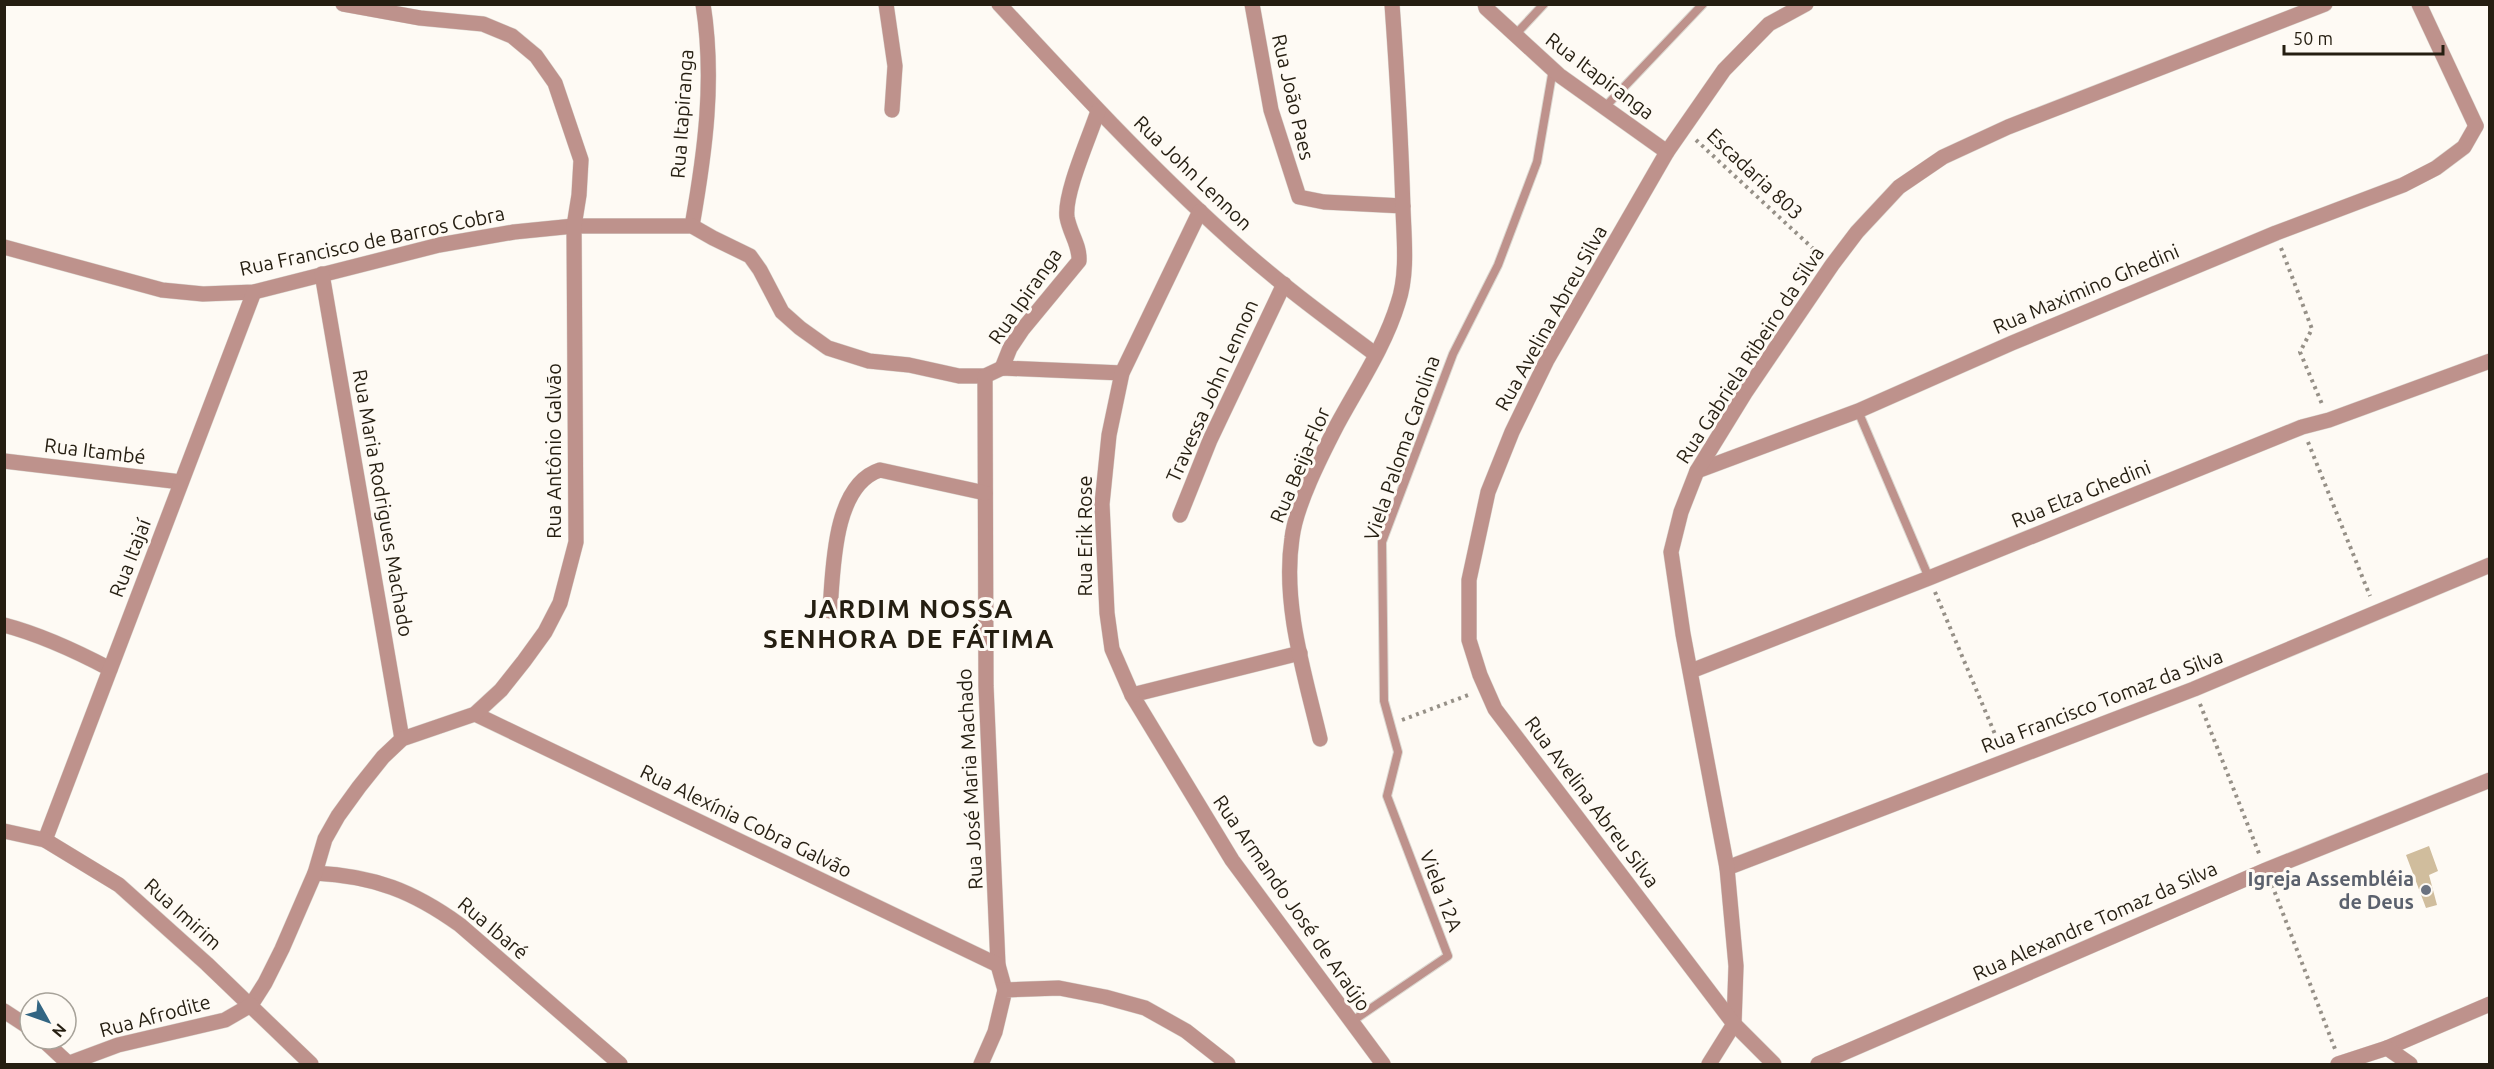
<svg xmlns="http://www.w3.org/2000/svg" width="2494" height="1069" viewBox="0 0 2494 1069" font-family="Ubuntu,sans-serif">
  <rect width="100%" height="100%" fill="#fefaf4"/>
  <path fill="#d0bd9d" d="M2429,846l9,25 -9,4 8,30 -11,3 -20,-53z"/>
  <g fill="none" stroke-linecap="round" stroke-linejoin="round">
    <defs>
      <g id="service">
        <path d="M1515,35l29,-31"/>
        <path d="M1605,107l98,-103"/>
        <path d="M1858,411l71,167"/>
        <path d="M1351,1022l97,-66 -61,-160 11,-44 -14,-51 -2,-159 71,-188 45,-89 39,-103 16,-93"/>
      </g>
      <g id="minor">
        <path d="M886,4l9,62 -3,44"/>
        <path d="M999,4c74,80 149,161 230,234 46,42 96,79 146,116"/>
        <path d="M1252,4l19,106 28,87 25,5 79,4"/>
        <path d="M1485,4l1,4 73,67 108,77"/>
        <path d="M2419,4l57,122"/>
        <path d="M692,226c13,-74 23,-146 11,-222"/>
        <path d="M4,247l158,43 41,4 51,-2 185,-47 75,-13 60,-6h118l21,12 37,18 10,14 22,42 18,16 28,20 41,13 40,4 50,11h26l17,-8 120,5"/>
        <path d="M322,274l80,465"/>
        <path d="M1002,368l8,-20 12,-18 57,-69c1,-16 -9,-27 -12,-44 -3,-24 23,-81 31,-106"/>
        <path d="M985,376l1,310 12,279 7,25"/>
        <path d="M4,461l177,21"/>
        <path d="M1697,471l161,-60 154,-68 264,-110 127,-48 33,-17 28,-21 12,-21"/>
        <path d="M1180,515l30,-75 74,-156"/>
        <path d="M830,611c3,-41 3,-126 50,-141l105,23"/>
        <path d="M4,625c38,10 72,26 106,44"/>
        <path d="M1300,653l-168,42 100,165 151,204"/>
        <path d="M1691,671l238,-93 373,-151 27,-7 161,-59"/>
        <path d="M1132,695l-20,-46 -5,-36 -5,-109 7,-69 13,-62 78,-162"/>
        <path d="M475,714l523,251"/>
        <path d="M1320,739c-15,-64 -38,-134 -28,-201 4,-33 29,-82 45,-113 21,-39 48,-79 61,-122 10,-29 6,-64 5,-94 -2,-69 -6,-136 -11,-205"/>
        <path d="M45,840l209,-548"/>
        <path d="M1727,868l467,-179 296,-124"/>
        <path d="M315,873c59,3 98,18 145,52l160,139"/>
        <path d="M251,1005l14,-22 17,-34 33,-76 10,-34 13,-23 21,-29 24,-30 19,-18 73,-25 26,-24 23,-29 21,-29 15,-29 16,-61 -2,-316 5,-31 2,-35 -26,-77 -19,-27 -24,-20 -29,-12 -63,-6 -77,-14"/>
        <path d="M4,1011l26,17"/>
        <path d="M42,1039l27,25"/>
        <path d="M2387,1048l103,-44"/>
        <path d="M1709,1064l25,-40 2,-58 -9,-98 -44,-234 -12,-82 10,-40 16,-41 48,-78 87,-128 25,-33 42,-45 44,-30 65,-30 317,-123"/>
        <path d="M1774,1064l-40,-40 -239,-315 -15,-34 -11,-35v-60l19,-88 24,-60 35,-72 120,-208 57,-82 45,-46 37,-20"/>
        <path d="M1818,1064l448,-194 224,-90"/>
      </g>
      <g id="tertiary">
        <path d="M4,831l41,9 74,45 88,79 104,100"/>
        <path d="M67,1064l51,-19 107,-25 26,-15"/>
        <path d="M981,1064l14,-32 10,-42 54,-2 46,9 40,11 41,23 42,33"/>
        <path d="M2338,1064l49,-16 23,16"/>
      </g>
    </defs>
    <use href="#service" stroke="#dbd7d0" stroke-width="10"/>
    <use href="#minor" stroke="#dbd7d0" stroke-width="16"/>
    <use href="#tertiary" stroke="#dbd7d0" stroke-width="16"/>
    <g stroke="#969087" stroke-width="4" stroke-dasharray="3 4.5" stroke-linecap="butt">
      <path d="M1696,140l124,115"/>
      <path d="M2281,248l31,81 -12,23 22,52"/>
      <path d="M2308,442l62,154"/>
      <path d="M1935,592l65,154"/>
      <path d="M2200,704l60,152"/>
      <path d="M1402,720l69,-26"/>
      <path d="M2272,885l63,164"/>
    </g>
    <use href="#service" stroke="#be928c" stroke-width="8"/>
    <use href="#minor" stroke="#be928c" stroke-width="15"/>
    <use href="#tertiary" stroke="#be928c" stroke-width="15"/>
  </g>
  <circle fill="#6b7280" stroke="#fefaf4" stroke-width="2" cx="2426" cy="890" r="6"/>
  <g text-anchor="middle" stroke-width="6" stroke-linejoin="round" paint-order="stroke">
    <g font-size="20" fill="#251e11" stroke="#fefaf4">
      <text transform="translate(1600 76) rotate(37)" y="7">Rua Itapiranga</text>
      <text transform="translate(1293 97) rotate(77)" y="7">Rua João Paes</text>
      <text transform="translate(682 114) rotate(-86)" y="7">Rua Itapiranga</text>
      <text transform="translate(1193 173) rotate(44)" y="7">Rua John Lennon</text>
      <text transform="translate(1755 174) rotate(43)" y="7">Escadaria 803</text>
      <text transform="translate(372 241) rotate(-12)" y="7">Rua Francisco de Barros Cobra</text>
      <text transform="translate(2086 289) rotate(-23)" y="7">Rua Maximino Ghedini</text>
      <text transform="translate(1025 296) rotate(-55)" y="7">Rua Ipiranga</text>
      <text transform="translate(1551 318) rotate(-61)" y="7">Rua Avelina Abreu Silva</text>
      <text transform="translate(1750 355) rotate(-57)" y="7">Rua Gabriela Ribeiro da Silva</text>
      <text transform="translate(1212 391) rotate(-66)" y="7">Travessa John Lennon</text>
      <text transform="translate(1402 448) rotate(-71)" y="7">Viela Paloma Carolina</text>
      <text transform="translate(95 451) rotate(7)" y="7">Rua Itambé</text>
      <text transform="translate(554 451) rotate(-90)" y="7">Rua Antônio Galvão</text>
      <text transform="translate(1300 465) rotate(-67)" y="7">Rua Beija-Flor</text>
      <text transform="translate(2081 494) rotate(-22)" y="7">Rua Elza Ghedini</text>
      <text transform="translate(383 503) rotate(80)" y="7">Rua Maria Rodrigues Machado</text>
      <text transform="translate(1085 536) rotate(-90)" y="7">Rua Erik Rose</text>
      <text transform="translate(130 558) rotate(-69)" y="7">Rua Itajaí</text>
      <text transform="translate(2102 701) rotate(-21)" y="7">Rua Francisco Tomaz da Silva</text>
      <text transform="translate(970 779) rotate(-93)" y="7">Rua José Maria Machado</text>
      <text transform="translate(1592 802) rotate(53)" y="7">Rua Avelina Abreu Silva</text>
      <text transform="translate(746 821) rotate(26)" y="7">Rua Alexínia Cobra Galvão</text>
      <text transform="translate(1441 891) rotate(69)" y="7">Viela 12A</text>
      <text transform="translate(1292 903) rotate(55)" y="7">Rua Armando José de Araújo</text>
      <text transform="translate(183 914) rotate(42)" y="7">Rua Imirim</text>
      <text transform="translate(2095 921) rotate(-24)" y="7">Rua Alexandre Tomaz da Silva</text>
      <text transform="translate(493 928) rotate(40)" y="7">Rua Ibaré</text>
      <text transform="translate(155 1016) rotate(-15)" y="7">Rua Afrodite</text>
    </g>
    <g font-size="20" font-weight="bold" fill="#5b616d" stroke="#fefaf4" text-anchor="end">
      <text x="2414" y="886">Igreja Assembléia<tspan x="2414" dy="23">de Deus</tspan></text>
    </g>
    <g font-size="26" font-weight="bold" letter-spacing="1.5" fill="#251e11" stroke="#fefaf4">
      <text x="909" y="618">JARDIM NOSSA<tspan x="909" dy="30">SENHORA DE FÁTIMA</tspan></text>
    </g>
  </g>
  <rect width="2494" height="1069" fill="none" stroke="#251e11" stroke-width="12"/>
  <g transform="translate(48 1021) rotate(130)"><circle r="28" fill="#fefaf4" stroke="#a7a299" stroke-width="1.5"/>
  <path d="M0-4.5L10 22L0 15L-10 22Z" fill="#326582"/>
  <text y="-9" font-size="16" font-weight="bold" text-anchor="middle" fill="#251e11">N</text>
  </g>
  <path d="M2284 45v9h159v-9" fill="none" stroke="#251e11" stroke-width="3"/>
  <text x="2293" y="45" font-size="18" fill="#251e11" stroke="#fefaf4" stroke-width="4.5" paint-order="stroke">50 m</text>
</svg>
